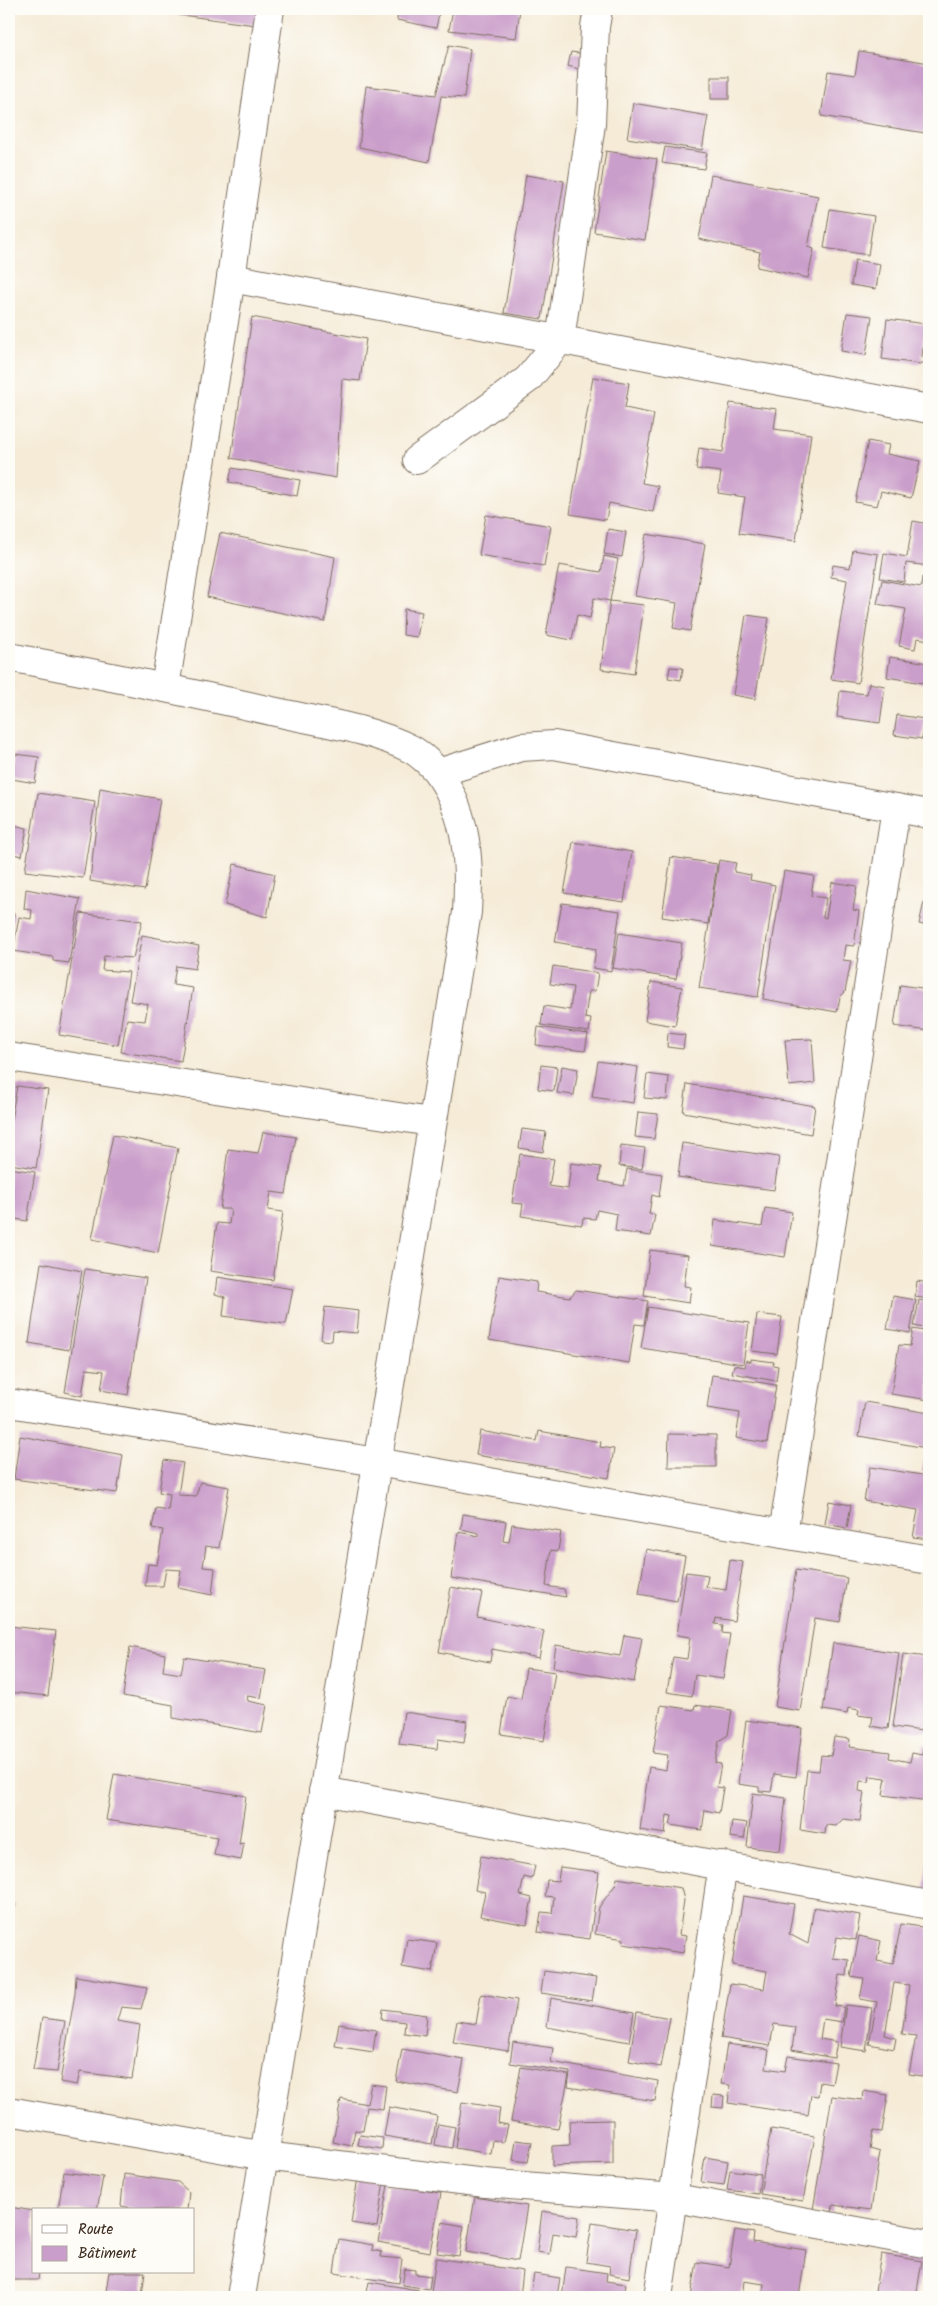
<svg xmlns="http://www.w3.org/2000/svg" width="938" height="2306" viewBox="0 0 938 2306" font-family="Kalam,sans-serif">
  <rect width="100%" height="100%" fill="#fdfcf7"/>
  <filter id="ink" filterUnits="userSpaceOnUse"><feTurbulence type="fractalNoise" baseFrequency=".02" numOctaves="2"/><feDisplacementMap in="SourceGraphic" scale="10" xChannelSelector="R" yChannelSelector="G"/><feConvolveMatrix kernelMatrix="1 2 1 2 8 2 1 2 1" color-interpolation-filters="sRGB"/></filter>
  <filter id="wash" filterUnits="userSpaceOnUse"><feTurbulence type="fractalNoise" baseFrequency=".0096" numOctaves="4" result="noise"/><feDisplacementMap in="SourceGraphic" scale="20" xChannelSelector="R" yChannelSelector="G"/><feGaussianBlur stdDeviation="1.12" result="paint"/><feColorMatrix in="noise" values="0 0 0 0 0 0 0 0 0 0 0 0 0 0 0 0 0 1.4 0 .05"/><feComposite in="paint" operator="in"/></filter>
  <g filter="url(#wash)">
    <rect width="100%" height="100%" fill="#f5ebd7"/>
    <g id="blocks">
      <g fill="#ca9eca">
        <path d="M159,9h99l-3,16 -96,-13z"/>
        <path d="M398,9h42l-4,19 -39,-8z"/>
        <path d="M453,9h67l-4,29 -67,-8z"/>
        <path d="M449,45l21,4 -6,49 -23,-2 -12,66 -70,-15 7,-61 70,9z"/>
        <path d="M859,51l70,12v54h-2l-2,16 -104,-17 7,-45 27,4z"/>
        <path d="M571,52l14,2 -2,16 -15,-4z"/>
        <rect x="711" y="77" width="18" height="22"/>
        <path d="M633,103l75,13 -6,34 -75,-12z"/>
        <path d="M665,147l42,6 -3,16 -42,-6z"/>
        <path d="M606,151l51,8 -12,81 -51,-8z"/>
        <path d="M526,175l38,6 -22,138 -38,-6z"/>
        <path d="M711,175l107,21 -10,51 6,2 -6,29 -51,-11 3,-15 -61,-13z"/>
        <path d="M830,209l44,7 -6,39 -44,-7z"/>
        <path d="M855,260l25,4 -4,25 -25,-4z"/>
        <path d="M847,313l25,3 -6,39 -25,-4z"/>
        <path d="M252,317l114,22 -6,42 -18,-2 -6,99 -105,-20z"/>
        <path d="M887,319l39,5 -5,40 -39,-5z"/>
        <path d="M593,377l36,6 -4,25 29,6 -12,69 16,3 -5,26 -44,-9 -3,17 -36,-6z"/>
        <path d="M730,403l47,6 -3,20 37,5 -15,107 -57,-8 6,-36 -27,-4 3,-21 -25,-3 3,-21 24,4z"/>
        <path d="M868,441l21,4 -2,9 33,7 -9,37 -30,-7 -4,15 -22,-4z"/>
        <path d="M232,468l68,12 -3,16 -68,-14z"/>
        <path d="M486,515l65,11 -7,40 -65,-11z"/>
        <path d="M913,521l16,3v42l-23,-3 -2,19 -24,-4 4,-25 23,4z"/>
        <path d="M608,529l18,3 -4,25 -18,-3z"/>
        <path d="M220,533l115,24 -10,65 -118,-25z"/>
        <path d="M646,534l59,10 -15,87 -17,-3 4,-25 -42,-7z"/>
        <path d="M853,550l25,4 -20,129 -27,-4 16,-99 -16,-3 2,-12 17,3z"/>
        <path d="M604,556l14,3 -8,42 -16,-3 -4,20 -13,-3 -5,25 -26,-5 13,-70 42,7z"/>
        <path d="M927,568h2v72l-12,-2 -2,11 -16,-3 7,-37 -29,-5 5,-24 39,7 1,-10 3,1z"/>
        <path d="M610,601l34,4 -10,69 -33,-5z"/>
        <path d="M404,609l18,3 -5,25 -14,-2z"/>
        <path d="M746,615l23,3 -14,81 -22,-4z"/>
        <path d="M890,657l39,6v21l-42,-7z"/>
        <path d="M670,667l13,1 -2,12 -13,-2z"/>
        <path d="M869,683l16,3 -5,37 -43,-6 3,-26 27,3z"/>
        <path d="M897,715l28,4 -3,20 -28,-4z"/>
        <path d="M15,754l24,3 -4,26 -23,-4z"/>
        <path d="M100,788l60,11 -15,91 -55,-9z"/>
        <path d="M38,793l57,9 -12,76 -58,-7z"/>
        <path d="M9,824l18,4 -5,28 -13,-3z"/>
        <path d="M573,842l59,10 -8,50 -60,-9z"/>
        <path d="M671,857l46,7 -9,60 -46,-7z"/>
        <path d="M719,860l17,3 -2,9 17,3 -1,5 25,5 -17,112 -59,-9z"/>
        <path d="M234,864l41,10 -8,43 -42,-12z"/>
        <path d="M784,871l30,5 -3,20 15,2 -3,19 3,1 6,-36 25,4 -4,24 6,1 -5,35 -9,-1 -2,15 8,1 -6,31 -5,5 -3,15 -74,-13z"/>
        <path d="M26,889l54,10 -11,64 -16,-2v-4l-40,-6 6,-34 12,2 1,-9 -8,-1z"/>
        <path d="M924,902l5,1v23l-10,-2z"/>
        <path d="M562,903l58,8 -9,60 -18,-3 3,-19 -41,-7z"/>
        <path d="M9,912l5,1 -4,26h-1z"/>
        <path d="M80,913l62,8 -9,37 -29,-2 -2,14 27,2 -11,73 -59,-10z"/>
        <path d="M619,933l63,10 -6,36 -63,-11z"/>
        <path d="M142,935l57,11 -4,23 -19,-3 -3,19 20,3 -12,73 -60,-9 6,-33 18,2 3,-17 -18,-3z"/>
        <path d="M553,966l45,7 -3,18h-6l-4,27 6,1 -2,13 -48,-7 3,-19 26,4 3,-23 -23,-3z"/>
        <path d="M651,982l31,5 -7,39 -30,-5z"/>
        <path d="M900,985l29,4v42l-35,-5z"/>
        <path d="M538,1027l50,7 -3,17 -49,-6z"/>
        <path d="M668,1033l17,2 -2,14 -16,-2z"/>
        <path d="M812,1039l3,44 -26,3 -4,-46z"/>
        <path d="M598,1061l40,6 -5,36 -41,-6z"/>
        <path d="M541,1065l16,2 -3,24 -16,-2z"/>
        <path d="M562,1066l16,3 -4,26 -17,-2z"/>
        <path d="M647,1074l22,3 -2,23 -23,-2z"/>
        <path d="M687,1084l128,22 -4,28 -128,-22z"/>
        <path d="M17,1086l31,4 -12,78 -27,-4v-45l2,1z"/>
        <path d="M638,1112l20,2 -4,25 -19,-2z"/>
        <path d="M522,1129l24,3 -3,20 -24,-4z"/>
        <path d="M263,1132l33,5 -10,57 -15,-2 -3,18 15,2 -10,68 -63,-9 7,-48 12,1 2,-15h-11l8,-60 30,4z"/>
        <path d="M113,1135l65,13 -20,105 -66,-14z"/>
        <path d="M682,1143l97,14 -5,33 -96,-13z"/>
        <path d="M621,1145l24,3 -3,21 -23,-3z"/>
        <path d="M520,1154l34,5 -5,27 19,3 3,-26 30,4 -2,14 25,5 3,-17 35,5 -3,23 -7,-2 -3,19 6,1 -4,21 -36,-5 2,-17 -20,-4 -2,9 -12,-1 -1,7 -61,-9 2,-12 -11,-1z"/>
        <path d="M9,1168l26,4 -8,49 -18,-3z"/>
        <path d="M765,1208l27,4 -7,45 -73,-11 3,-26 47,7z"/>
        <path d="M650,1250l38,5 -4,31 7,1 -2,16 -45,-7z"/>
        <path d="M41,1263l41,8 -13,79 -40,-7z"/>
        <path d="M85,1269l61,9 -18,117 -27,-5 3,-19 -18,-2 -4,27 -17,-4z"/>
        <path d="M499,1276l38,6 -1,10 34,5 6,-7 72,11 -4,24 -9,-1 -6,39 -140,-23z"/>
        <path d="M217,1277l76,12 -7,35 -63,-8 2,-19 -10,-3z"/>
        <path d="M9,1279l3,1 -2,16h-1z"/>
        <path d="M917,1281l12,2v16l-14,-2z"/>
        <path d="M893,1296l23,4 -6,33 -23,-4z"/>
        <path d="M919,1300l10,2v27l-15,-3z"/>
        <path d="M325,1307l34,4 -2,22 -24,-2 -1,10 -11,-1z"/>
        <path d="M648,1307l101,16 -6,41 -102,-16z"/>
        <path d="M757,1314l25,3 -5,37 -25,-3z"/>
        <path d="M913,1329l16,3v68l-38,-6 8,-49 11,1z"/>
        <path d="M751,1359l23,3 -1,3 5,1 -2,15 -44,-8 2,-8 11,2 1,-7 5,2z"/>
        <path d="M712,1375l64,10 -9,58 -31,-5 4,-25 -33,-5z"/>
        <path d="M865,1402l64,11v60l-7,-1 4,-24 -67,-12z"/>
        <path d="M480,1431l57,10 2,-10 62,11 -1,5 14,2 -5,29 -133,-23z"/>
        <path d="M669,1434l47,1v32h-48z"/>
        <path d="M20,1436l103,19 -6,38 -103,-14z"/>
        <path d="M164,1460l19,3 -5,32 18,1 4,-14 29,5 -10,61 -13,-2 -3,21 12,1 -3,27 -34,-7 3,-18 -15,-1 -3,17h-18l3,-22 9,1 6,-35 -11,-2 4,-20 12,2 2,-16 -11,-2z"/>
        <path d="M870,1467l59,9v63l-16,-2 5,-27 -54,-9z"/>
        <path d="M829,1501l22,4 -4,23 -22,-4z"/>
        <path d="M463,1514l43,7 -3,20 6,1 3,-18 49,8 -3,19 -7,-1 -5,36 18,3 2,8 -115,-19 7,-46 21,4v-3l-18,-4z"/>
        <path d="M646,1549l39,7 -8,45 -38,-7z"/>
        <path d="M730,1560l13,2 -9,59 -18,-3 -1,6 8,1 -1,8 8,1 -7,45 -28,-4 -3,21 -25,-4 6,-35 14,2 3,-22 -13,-2 9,-63 22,3 -2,12 20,3z"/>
        <path d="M796,1570l51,8 -7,44 -25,-4 -15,93 -25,-4z"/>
        <path d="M451,1587l31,6 -5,24 67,14 -5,27 -47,-9 -2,13 -51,-10z"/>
        <path d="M9,1626l47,5 -8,65 -39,-4z"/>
        <path d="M624,1635l18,3 -8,44 -81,-15 3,-22 64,11z"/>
        <path d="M833,1643l66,10 -11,76 -17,-3 2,-9 -15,-2 1,-5 -11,-2 -1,6 -24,-4z"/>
        <path d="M130,1647l35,7 -2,17 18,3 3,-17 82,13 -5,28 -14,-2 1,5 19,4 -5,28 -89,-15v-13l-50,-9z"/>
        <path d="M903,1654l26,3v75l-36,-5z"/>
        <path d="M526,1668l29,4 -11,69 -43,-7 6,-38 14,3z"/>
        <path d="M661,1705l33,5 1,-5 37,5 -4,25 -9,6 -4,22 6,1 -4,23 6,1 -4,25 -14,-3 -3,20 -32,-5 2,-9 -5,-1 -2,19 -25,-4 9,-63 17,3 2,-15 -15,-2z"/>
        <path d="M404,1712l63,9 -3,22 -26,-4 -1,10 -38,-5z"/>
        <path d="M746,1720l56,8 -6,49 -22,-3 -3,18 -12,-1v-4l-21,-3z"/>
        <path d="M834,1737l16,2 -1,8 41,5 -1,6 21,4 2,-9 10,2 2,-11h5v57l-46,-6 3,-17 -16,-2 -1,6 -9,-1 -1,10 5,1 -4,29 -17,-2 -7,7 -10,-1 -1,9 -25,-4 7,-60 12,1 2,-16 10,1z"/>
        <path d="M114,1774l132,22 -7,48 5,-1 -3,17 -27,-5 3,-18 -111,-17z"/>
        <path d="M753,1793l33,5 -6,53 -33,-4z"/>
        <path d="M732,1821l15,2 -3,16 -14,-2z"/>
        <path d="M481,1856l54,10 -3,13 -8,-2 -4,18 12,3 -5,27 -47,-9 5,-24 -10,-2z"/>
        <path d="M928,1858h1v31l-5,-1z"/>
        <path d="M560,1867l39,5 -9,67 -52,-7 3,-20 11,1 2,-16 -9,-1 2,-16 11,1z"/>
        <path d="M617,1878l64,10 3,12 -5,35 7,1 -3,17 -60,-9 1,-5 -29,-5 4,-27 17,-23z"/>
        <path d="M743,1896l51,8 -5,30 19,10 6,-37 46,8 -4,25 -19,-3 -4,21 16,2 -2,16 -7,-1 -5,31 9,1 -2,15 -19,-3 -3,20 17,3 -3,16 -42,-8 3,-23 -21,-3 -4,22 -49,-8 9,-54 34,5 3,-18 -35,-6z"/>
        <path d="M9,1904l6,1 -6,22z"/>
        <path d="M901,1924l28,4v149l-20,-3 7,-38 -14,-2 7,-49 -15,-2 -9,52 11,3 -2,11 -25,-5 8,-42 -17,-3 4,-20 -13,-2 8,-41 22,5 -4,20 16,3z"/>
        <path d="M407,1939l30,4 -5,29 -30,-5z"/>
        <path d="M544,1971l52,7 -4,23 -51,-8z"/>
        <path d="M76,1976l71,12 -6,21 -20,-2 -4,14 23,4 -8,54 -52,-7 -3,13 -17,-3 15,-89z"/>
        <path d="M481,1994l36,6 -9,51 -55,-9 4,-21 19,3z"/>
        <path d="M551,1998l83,15 -5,29 -82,-15z"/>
        <path d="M846,2005l26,3 -6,43 -26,-4z"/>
        <path d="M383,2009l44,6 -2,21 -21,-3 1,-11 -23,-3z"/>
        <path d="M637,2012l33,6 -9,49 -32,-6z"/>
        <path d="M42,2018l23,3 -8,51 -24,-2z"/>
        <path d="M339,2024l37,6 -3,22 -38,-6z"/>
        <path d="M513,2042l40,6 -2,14 107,19 -3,20 -87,-14 2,-15 -60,-9z"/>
        <path d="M727,2044l42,6 -3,18 19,3 3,-15 48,7 -4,21 -12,-2 -2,14 -7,-1 -3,20 -80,-12 2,-18 -9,-1z"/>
        <path d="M402,2049l62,11 -6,32 -62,-11z"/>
        <path d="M521,2067l48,8 -11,54 -47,-8z"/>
        <path d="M371,2084l15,2 -3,23 -16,-2 -4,24 -8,-1 -3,16 -19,-4 8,-43 26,5z"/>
        <path d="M863,2091l25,4 -6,37 -9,-1 -3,18 10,3 -9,58 -38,-5 -1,8 -19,-3 19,-114 30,4z"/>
        <path d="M713,2095l11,1 -1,12 -11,-1z"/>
        <path d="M462,2102l38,6 -2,15 10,2 -4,17 -11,-2 -2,14 -36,-6z"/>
        <path d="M389,2107l48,9 -5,28 -48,-8z"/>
        <path d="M613,2120v44l-61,2v-20l18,-1 -1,-24z"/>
        <path d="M438,2124l17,3 -3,21 -17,-3z"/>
        <path d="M771,2129l44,7 -12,65 -43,-7z"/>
        <path d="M360,2135l23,3 -1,11 -24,-4z"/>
        <path d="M516,2140l16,2 -4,20 -15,-2z"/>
        <path d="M705,2157l23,4 -4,24 -23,-3z"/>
        <path d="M730,2170l31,4 -3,20 -31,-4z"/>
        <path d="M64,2172l39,5 -6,33h-39z"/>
        <path d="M124,2174l54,8 11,10 -2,18h-46l-20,-4z"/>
        <path d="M358,2177l26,4 -7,46 -26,-4z"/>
        <path d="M388,2185l53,8 -11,59 -52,-10z"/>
        <path d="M475,2197l52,9 -9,55 -52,-9z"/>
        <path d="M9,2207l25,4v61h5l-1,8h-29z"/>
        <path d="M542,2211l37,6 -3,20 -23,-4 -3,21 -13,-2z"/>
        <path d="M442,2222l22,4 -5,30 -22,-3z"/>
        <path d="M592,2223l44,7 -7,48 -20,-4 1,-8 -24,-4z"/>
        <path d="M735,2230l19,3 -1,9 53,8 -7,47h-37l2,-13 -20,-3 -1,9 -6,7h-46l6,-35 32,5z"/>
        <path d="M339,2239l34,6 -1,5 10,2 -1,5 21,2 -3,24 -65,-10z"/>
        <path d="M881,2254l41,7 -6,36h-42z"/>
        <path d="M436,2258l87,13 -3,26h-54l-35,-5z"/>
        <path d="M566,2267l41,6 -1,8 20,3 -2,13h-62z"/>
        <path d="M405,2269l10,1v4l16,2 -2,13 -27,-4z"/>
        <path d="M109,2272h36l-3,23 -36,-4z"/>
        <path d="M534,2274l26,4 -3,19h-27z"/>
        <path d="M369,2282l50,8 -1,7h-52z"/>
        <path d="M40,2293l18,3v1h-19z"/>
      </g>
    </g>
  </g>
  <g filter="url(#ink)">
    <use href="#blocks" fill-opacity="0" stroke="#7c6e5f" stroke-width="1"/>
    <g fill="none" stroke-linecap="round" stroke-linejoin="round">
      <defs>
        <g id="street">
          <path d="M231,278l698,131"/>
          <path d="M417,460l111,-81 32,-39 31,-216 4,-97 3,-18"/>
          <path d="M165,687l66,-409 39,-269"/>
          <path d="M438,773l83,-26 33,-2 375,69"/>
          <path d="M9,1057l422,65"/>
          <path d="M9,1403l368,59 552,98"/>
          <path d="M783,1534l113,-726"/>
          <path d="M323,1791l606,114"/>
          <path d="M9,2111l256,45 220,27 190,15 254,46"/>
          <path d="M658,2297l65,-432"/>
        </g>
        <path id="secondary" d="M9,657c89,17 178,35 267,55 44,10 94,16 135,37 9,5 22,17 28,25 29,42 31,89 28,138l-226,1385"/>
      </defs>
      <use href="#street" stroke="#7c6e5f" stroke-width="30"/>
      <use href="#secondary" stroke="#7c6e5f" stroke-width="30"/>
      <use href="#street" stroke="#fff" stroke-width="28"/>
      <use href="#secondary" stroke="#fff" stroke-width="28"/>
    </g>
  </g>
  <rect width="938" height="2306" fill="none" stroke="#fdfcf7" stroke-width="30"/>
  <rect x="32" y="2208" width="162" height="65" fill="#fdfcf7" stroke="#afa8a0"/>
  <rect x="42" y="2225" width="25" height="8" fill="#ffffff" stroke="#afa8a0"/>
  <text x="78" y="2234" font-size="15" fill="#3b2a1e">Route</text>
  <rect x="42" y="2246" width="25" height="15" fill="#ca9eca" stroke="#afa8a0"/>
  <text x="78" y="2258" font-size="15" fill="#3b2a1e">Bâtiment</text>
</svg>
